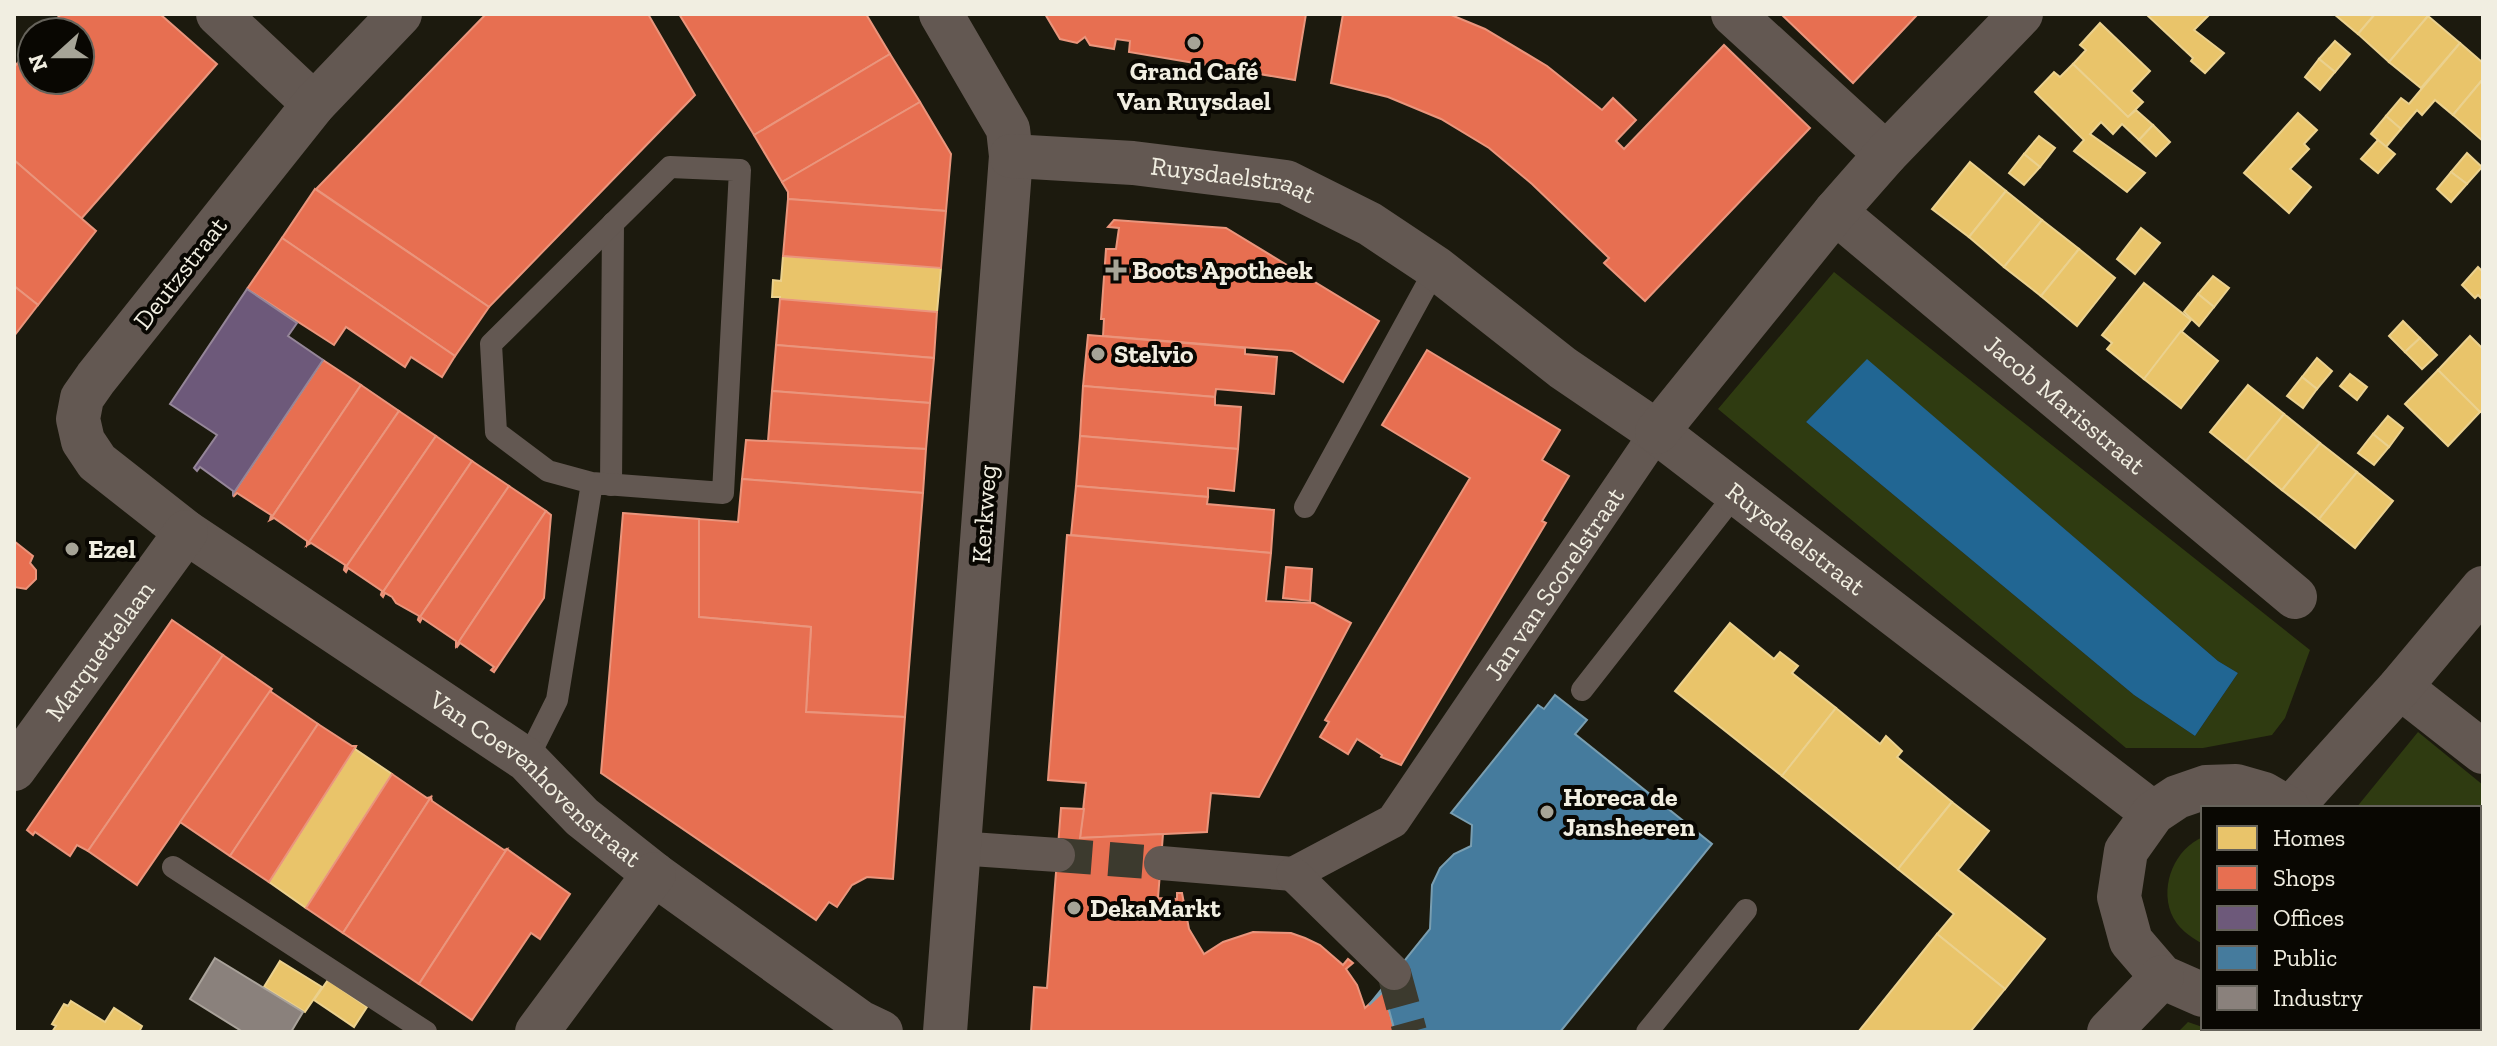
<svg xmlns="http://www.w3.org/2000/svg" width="2497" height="1046" viewBox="0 0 2497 1046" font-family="'Zilla Slab',serif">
  <rect width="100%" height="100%" fill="#1c1a0e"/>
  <g fill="#2f3b11" fill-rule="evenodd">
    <path d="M1834,272l476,378 -25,68 -13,17 -69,13h-77l-408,-339zM1867,360l351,301 20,12 -43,63 -61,-41 -328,-273z"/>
    <path d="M2418,732l65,53v82l-4,-3v-56h-123z"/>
    <path d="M2203,837v107c-13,-7 -26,-16 -32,-31 -11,-29 4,-64 32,-76z"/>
    <path d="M2479,964l4,3v64l-4,-3z"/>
    <path d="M2188,1022l26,9 21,-3h51l6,4h-114z"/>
  </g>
  <g fill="#216693">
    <path d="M1867,359l351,302 20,12 -43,63 -61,-41 -328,-273z"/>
    <path d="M2479,864l4,3v100l-4,-3z"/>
  </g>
  <g fill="#e9c46a" stroke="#ebd18e" stroke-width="2">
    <path d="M2146,14h64l-16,16 30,23 -19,20 -14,-12 2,-3z"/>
    <path d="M2334,14h41l-17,20z"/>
    <path d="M2375,14h50l3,2 -39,46 -31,-28z"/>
    <path d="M2428,16l32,27 -39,45 -32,-26z"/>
    <path d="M2100,23l50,48 -19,20 12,11 -15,15 -55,-53 13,-14 -6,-5z"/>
    <path d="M2335,41l15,13 -15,18 -16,-13z"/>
    <path d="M2460,43l23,20v16l-30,36 -18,-15 -13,15 -5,-5 -16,19 -15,-13 15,-18 8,6z"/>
    <path d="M2319,59l16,13 -15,18 -15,-13z"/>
    <path d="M2073,64l55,53 8,-7 17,15 -14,15 -17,-16 -9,10 -12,-12 -11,12 55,39 -18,19 -53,-41 10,-11 -49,-48 19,-20 6,5z"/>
    <path d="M2483,79v62l-30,-26z"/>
    <path d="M2298,113l19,17 -13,14 5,5 -19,20 21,18 -22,26 -45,-40z"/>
    <path d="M2386,116l15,13 -15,18 -15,-13z"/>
    <path d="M2153,125l17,17 -14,14 -17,-16z"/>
    <path d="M2039,136l16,12 -15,19 -16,-13z"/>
    <path d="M2378,140l17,14 -17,19 -17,-14z"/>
    <path d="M2467,153l15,14 -15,17 -16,-12z"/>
    <path d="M2024,154l16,13 -16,18 -15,-12z"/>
    <path d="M1970,162l36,29 -37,46 -37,-28z"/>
    <path d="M2451,172l16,12 -16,18 -14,-13z"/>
    <path d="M2006,191l36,29 -38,47 -35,-30z"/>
    <path d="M2042,220l37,29 -38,47 -37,-29z"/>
    <path d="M2141,228l19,15 -25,31 -18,-15z"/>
    <path d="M2079,249l36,29 -38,48 -36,-30z"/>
    <path d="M783,256l158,12 -4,44 -157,-13v-2h-8l1,-17 8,1z"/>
    <path d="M2478,267l5,5v28l-5,-5 -3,3 -13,-13z"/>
    <path d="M2213,276l16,12 -15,19 -16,-13z"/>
    <path d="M2144,283l47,37 -47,59 -37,-30 5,-6 -10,-8z"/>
    <path d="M2198,294l16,13 -15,19 -15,-14z"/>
    <path d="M2403,321l17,17 -15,14 -16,-16z"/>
    <path d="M2181,331l37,30 -37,47 -37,-29z"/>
    <path d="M2470,336l13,13v61l-3,2 -42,-42z"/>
    <path d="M2420,338l17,17 -15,14 -17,-17z"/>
    <path d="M2317,358l15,13 -15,18 -15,-12z"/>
    <path d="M2438,370l42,42 -32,34 -43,-42z"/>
    <path d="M2350,374l17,13 -10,13 -17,-14z"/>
    <path d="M2302,377l15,12 -14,19 -16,-12z"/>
    <path d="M2248,385l36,29 -38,47 -36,-29z"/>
    <path d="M2284,414l36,29 -38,47 -36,-29z"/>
    <path d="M2388,416l15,12 -14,19 -16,-13z"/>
    <path d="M2373,434l16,13 -15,18 -16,-12z"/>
    <path d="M2320,443l37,29 -38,47 -37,-29z"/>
    <path d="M2357,472l36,29 -38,47 -36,-29z"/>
    <path d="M1730,623l44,36 6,-7 18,14 -6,7 44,35 -54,68 -107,-85z"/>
    <path d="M1836,708l44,36 6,-8 16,15 -5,6 55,45 -54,67 -116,-93z"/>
    <path d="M356,746l-1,3 37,25 -86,134 -37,-26z"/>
    <path d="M1952,802l37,29 -31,39 87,69 -40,50 -68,-55 17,-20 -56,-45z"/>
    <path d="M1937,934l68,55 -35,43h-109l-2,-1z"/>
    <path d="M280,961l42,26 -17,25 -41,-25z"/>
    <path d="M328,980l39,27 -13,20 -40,-27z"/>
    <path d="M71,1001l34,21 9,-14 28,18 -3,6h-87l4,-6 -4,-2 12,-20 4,2z"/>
  </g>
  <g fill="#e76f51" stroke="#ea957c" stroke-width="2">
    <path d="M61,14h99l57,50 -136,155 -67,-59v-93l18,-20v33h48v-48h-35z"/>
    <path d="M486,14h162l47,81 -206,212 -173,-118z"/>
    <path d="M679,14h187l24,40 -136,81z"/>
    <path d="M1045,14h261l-11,66 -166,-28 1,-11 -14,-2 -2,10 -24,-4 -5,-8 -8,6 -17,-4z"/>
    <path d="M1343,14h106l36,15 62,37 55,44 11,-12 23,22 -20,21 8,8 100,-104 86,83 -165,173 -41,-38 5,-5 -77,-74 -43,-36 -48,-29 -53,-22 -57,-14z"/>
    <path d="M1781,14h137l-65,69z"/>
    <path d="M890,54l30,48 -138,80 -28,-47z"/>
    <path d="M920,102l31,52 -5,57 -158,-12v-7l-6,-10z"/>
    <path d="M14,160l82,71 -58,74 -24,-19z"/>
    <path d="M315,189l174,118 -34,49 -173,-118z"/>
    <path d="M788,199l158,12 -5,57 -158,-12z"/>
    <path d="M1114,220l112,8 153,93 -36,61 -51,-31 -189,-15 1,-17h-3l5,-70h10l3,-21 -11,-1z"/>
    <path d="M282,238l173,118 -13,21 -31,-20 -6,10 -59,-40 -12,18 -87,-56z"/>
    <path d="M14,286l24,19 -24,31z"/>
    <path d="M780,299l157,13 -3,46 -158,-13z"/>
    <path d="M1088,335l157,13v6l32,3 -3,37 -58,-5 -1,8 -132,-11z"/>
    <path d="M776,345l158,13 -4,45 -158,-12z"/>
    <path d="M1427,350l133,80 -18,30 27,16 -27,45 4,2 -145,242 -20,-8 1,-2 -25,-16 -9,15 -28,-17 9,-15 -4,-2 145,-242 -88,-53z"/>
    <path d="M323,360l38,25 -91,135 1,-5 -34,-22 -3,3 -1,-2z"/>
    <path d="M361,385l38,26 -92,134v-4l-33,-23 -4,2z"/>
    <path d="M1083,386l132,11v8l26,2 -3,42 -158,-13z"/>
    <path d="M772,391l158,12 -4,46 -158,-8z"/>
    <path d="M399,411l37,25 -92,134 1,-5 -34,-22 -4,2z"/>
    <path d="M436,436l36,25 -91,134 1,-4 -34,-23 -2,4 -2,-2z"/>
    <path d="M1080,436l158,13 -4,42 -26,-3v9l-132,-11z"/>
    <path d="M746,440l180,9 -3,44 -181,-14z"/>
    <path d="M472,461l37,25 -91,134 1,-4 -23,-13 -4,-6 -7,-4 -2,4 -2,-2z"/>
    <path d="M742,479l181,14 -18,224 -99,-5 5,-85 -112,-10v-98l39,3z"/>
    <path d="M509,486l37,25 -90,135v-5l-34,-23 -2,4 -2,-2z"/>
    <path d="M1076,486l132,11 -1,7 67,6 -3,43 -200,-18z"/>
    <path d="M546,511l5,4 -7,83 -50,74 -3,-2 3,-3 -34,-24 -3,4 -1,-1z"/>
    <path d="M623,513l76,6v98l112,10 -5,85 99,5 -12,162 -26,-2 -15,8 -15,22 -8,-5 -13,18 -215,-147z"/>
    <path d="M1067,535l204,18 -5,48 48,2 37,20 -92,174 -48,-4 -4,39 -127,6 6,-55 -38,-3z"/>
    <path d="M14,541l19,15 -3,7 6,7v9l-10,10 -12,-2z"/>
    <path d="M1286,567l26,2 -2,32 -27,-3z"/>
    <path d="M172,620l51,35 -135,196 -11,-6 -7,11 -35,-24 -2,3 -6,-5z"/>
    <path d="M223,655l49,34 -135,196 -49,-34z"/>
    <path d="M270,691l48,33 -88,132 -50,-34z"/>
    <path d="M318,724l34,22h4l-87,136 -39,-26z"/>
    <path d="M392,774l35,24 4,-1 -88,136 -37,-25z"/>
    <path d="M431,797l1,4 72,49 3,-1 -88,135 -76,-51z"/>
    <path d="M1061,808l23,1 -4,29 83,-4 -5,64 19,1v-6h5l7,36 15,25 19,-12 30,-10 38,1 14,5 15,7 23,20 5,-6 5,4 -7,6 11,16 8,23 22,-20 4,4 -5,7 9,33h-364l3,-45 13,1z"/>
    <path d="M507,849l63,45 -30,45 -9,-6 -59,87 -53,-36z"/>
  </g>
  <path fill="#6d597a" stroke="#958699" stroke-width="2" d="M247,289l50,34 -9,13 35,24 -90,134v-3l-33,-24 -3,4 -3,-3 23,-33 -47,-31z"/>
  <path fill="#457b9d" stroke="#799eb1" stroke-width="2" d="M1555,695l32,25 -12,14 137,110 -152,188h-165l-9,-33 5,-7 -4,-4 -18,17 61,-76 2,-44 8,-17 14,-14 17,-8 1,-21 -21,-12 87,-108 6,4z"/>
  <path fill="#8a817c" stroke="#a9a29a" stroke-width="2" d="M215,958l88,54 -12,20h-48l-53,-33z"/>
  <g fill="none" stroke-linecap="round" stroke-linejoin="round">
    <g stroke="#3c3a2e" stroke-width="34" stroke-dasharray="34 17" stroke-linecap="butt">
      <path d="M1058,855l103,8"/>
      <path d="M1394,973l16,59"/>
    </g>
    <g stroke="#635852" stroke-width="22">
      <path d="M611,485l2,-262"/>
      <path d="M1305,507l131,-239"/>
      <path d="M1582,690l155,-198"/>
      <path d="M527,760l30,-60 35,-217 -44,-12 -52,-39 -5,-88 179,-177 70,3 -17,323 -131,-10"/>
      <path d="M173,867l253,165"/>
      <path d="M1647,1032l99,-122"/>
    </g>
    <g stroke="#635852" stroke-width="34">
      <path d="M957,848l101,7"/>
      <path d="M1161,863l132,11"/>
      <path id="s1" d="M1293,874l100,-53 264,-389"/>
      <path d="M1293,874l101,99"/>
    </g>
    <g stroke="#635852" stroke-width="44">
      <path d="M218,14l96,90"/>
      <path id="s2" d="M400,14l-86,90 -218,274 -14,20 -4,21 5,22 14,21 89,70 341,228 55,57 72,57 206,148 21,10"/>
      <path d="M941,14l67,115 3,27 -66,876"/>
      <path d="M1733,14l153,140"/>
      <path id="s3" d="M1011,156l122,7 153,19 84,42 66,44 127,100 94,64 496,381"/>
      <path id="s4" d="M1835,212l460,385"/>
      <path d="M1657,432l178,-220 51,-58 135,-140"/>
      <path d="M2400,687l83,65"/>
      <path id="s5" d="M14,769l172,-237"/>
      <path d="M537,1032l117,-158"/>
    </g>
    <g stroke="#635852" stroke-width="44">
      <path d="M2291,808l109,-121 83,-99"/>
      <path d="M2203,995l-41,-18 -31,-36 -12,-44 7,-46 27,-38 24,-16 29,-10 30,-1 28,8 24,14"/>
      <path d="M2408,1028l5,4"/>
      <path d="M2109,1032l53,-55"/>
    </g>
  </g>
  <g fill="#a6a497" stroke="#090702" stroke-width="3">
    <circle cx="1194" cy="43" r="8"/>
    <path d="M1112 258h8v8h8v8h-8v8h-8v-8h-8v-8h8z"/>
    <circle cx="1098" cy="354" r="8"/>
    <circle cx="72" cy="549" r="8"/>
    <circle cx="1547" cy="812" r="8"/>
    <circle cx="1074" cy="908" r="8"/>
  </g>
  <g text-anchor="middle" stroke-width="8" stroke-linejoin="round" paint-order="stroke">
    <g font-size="26" font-weight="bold" fill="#f1eee1" stroke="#090702" text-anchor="start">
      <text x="1194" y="80" text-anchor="middle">Grand Café<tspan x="1194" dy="30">Van Ruysdael</tspan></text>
      <text x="1132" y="279">Boots Apotheek</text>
      <text x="1114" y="363">Stelvio</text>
      <text x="88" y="558">Ezel</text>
      <text x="1563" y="806">Horeca de<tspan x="1563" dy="30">Jansheeren</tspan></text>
      <text x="1090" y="917">DekaMarkt</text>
    </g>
    <g font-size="26" fill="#f1eee1" stroke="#090702">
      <text dy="9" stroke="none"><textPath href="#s3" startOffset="224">Ruysdaelstraat</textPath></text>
      <text transform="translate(180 273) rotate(-52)" y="9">Deutzstraat</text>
      <text dy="9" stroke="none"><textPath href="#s4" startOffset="300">Jacob Marisstraat</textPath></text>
      <text transform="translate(984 514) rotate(-86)" y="9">Kerkweg</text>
      <text dy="9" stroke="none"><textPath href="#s3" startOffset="900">Ruysdaelstraat</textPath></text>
      <text dy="9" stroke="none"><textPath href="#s1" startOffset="400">Jan van Scorelstraat</textPath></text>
      <text dy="9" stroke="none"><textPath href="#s5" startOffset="146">Marquettelaan</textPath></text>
      <text dy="9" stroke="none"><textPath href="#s2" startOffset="1110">Van Coevenhovenstraat</textPath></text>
    </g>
  </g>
  <rect width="2497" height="1046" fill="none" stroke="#f1eee1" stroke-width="32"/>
  <rect x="2201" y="806" width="280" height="224" fill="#090702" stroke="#66635b" stroke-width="2"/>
  <rect x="2217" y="826" width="40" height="24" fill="#e9c46a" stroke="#66635b" stroke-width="2"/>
  <text x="2273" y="846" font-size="24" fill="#f1eee1">Homes</text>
  <rect x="2217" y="866" width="40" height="24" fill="#e76f51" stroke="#66635b" stroke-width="2"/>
  <text x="2273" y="886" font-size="24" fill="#f1eee1">Shops</text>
  <rect x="2217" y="906" width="40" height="24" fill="#6d597a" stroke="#66635b" stroke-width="2"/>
  <text x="2273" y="926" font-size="24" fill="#f1eee1">Offices</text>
  <rect x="2217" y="946" width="40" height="24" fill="#457b9d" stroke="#66635b" stroke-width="2"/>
  <text x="2273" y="966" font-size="24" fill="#f1eee1">Public</text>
  <rect x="2217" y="986" width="40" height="24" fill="#8a817c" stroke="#66635b" stroke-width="2"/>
  <text x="2273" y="1006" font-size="24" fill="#f1eee1">Industry</text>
  <g transform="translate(56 56) rotate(249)"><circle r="38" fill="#090702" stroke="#66635b" stroke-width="2"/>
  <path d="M0-6L14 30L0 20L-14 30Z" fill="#a6a497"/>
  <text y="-12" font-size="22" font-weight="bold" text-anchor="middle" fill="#f1eee1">N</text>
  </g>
</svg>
